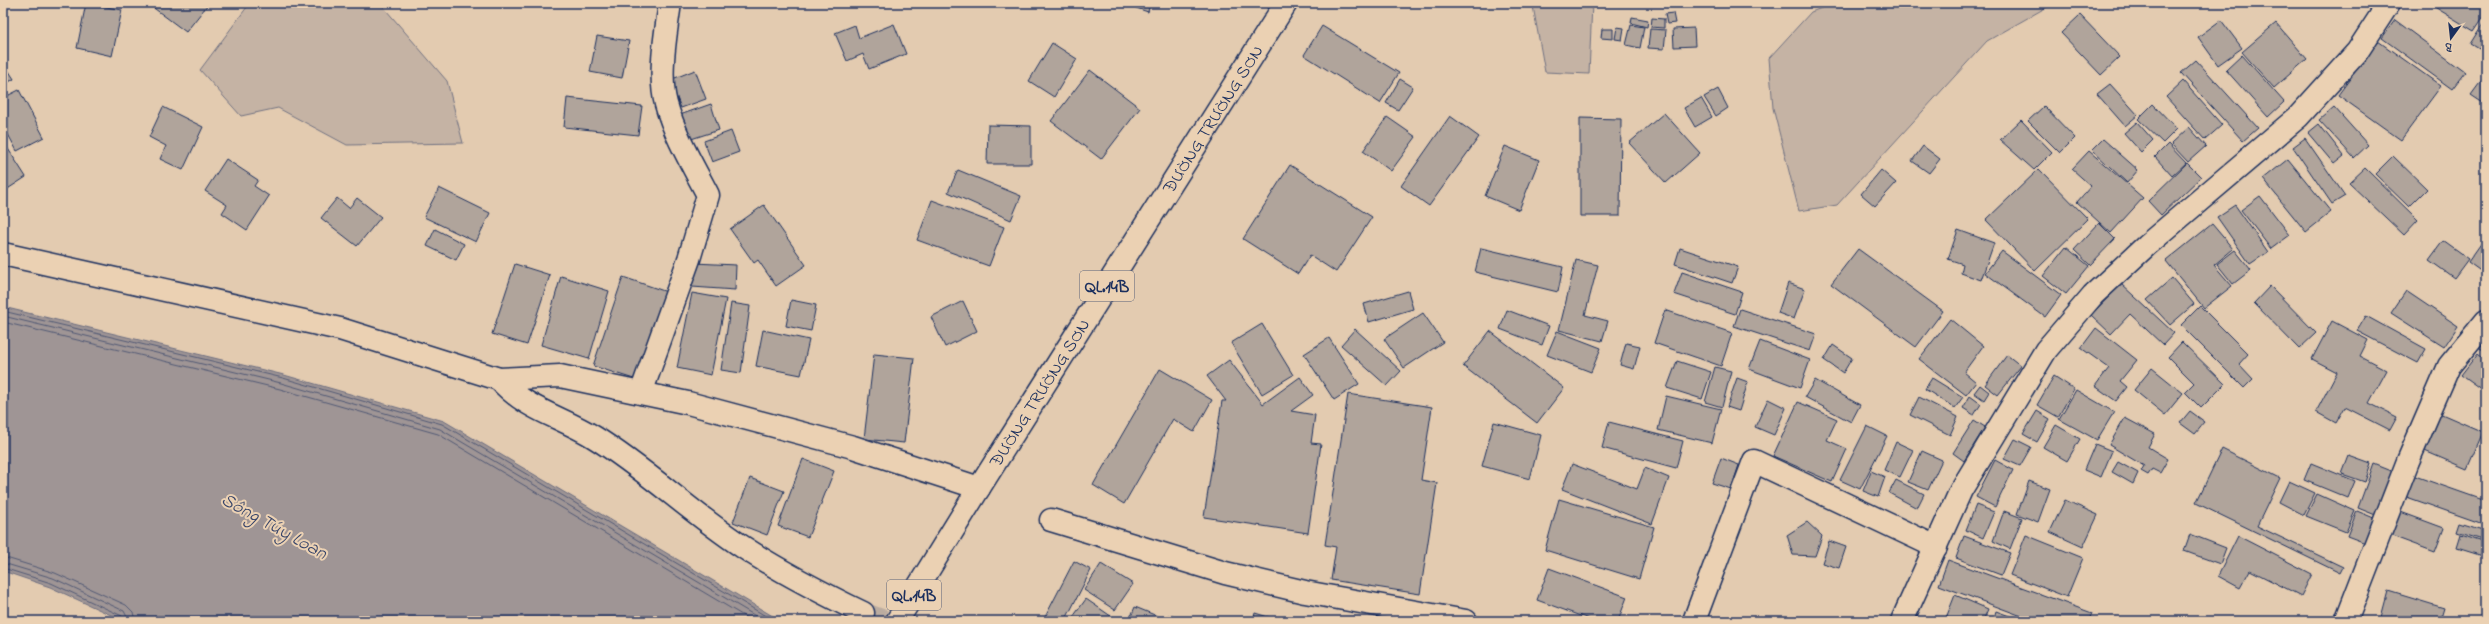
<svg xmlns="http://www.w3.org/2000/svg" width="2489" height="624" viewBox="0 0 2489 624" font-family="'Indie Flower',sans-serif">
  <rect width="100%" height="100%" fill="#e3cbb0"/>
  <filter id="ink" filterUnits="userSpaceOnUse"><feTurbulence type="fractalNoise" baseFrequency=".025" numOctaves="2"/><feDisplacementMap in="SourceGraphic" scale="8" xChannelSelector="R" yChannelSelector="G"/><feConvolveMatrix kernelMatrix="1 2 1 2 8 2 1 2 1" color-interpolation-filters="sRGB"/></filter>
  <g filter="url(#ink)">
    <g fill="#c5b3a4" stroke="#707181">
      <path d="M250,3h130l67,78 16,62 -116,2 -69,-37 -37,8 -41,-46z"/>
      <path d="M1513,3h79l-3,71 -44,-2 -12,-66z"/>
      <path d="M1835,3h219l-67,38 -150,164 -38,6 -26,-103 -4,-50 42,-46z"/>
    </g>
    <path fill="#9f9595" stroke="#6a6c7f" d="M3,307l281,68 160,46 337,200h-657l-74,-34 -47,-16z"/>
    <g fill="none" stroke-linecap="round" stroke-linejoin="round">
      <g stroke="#505874" stroke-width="1">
        <path d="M3,311l280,67 159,46 332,197"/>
        <path d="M3,316l278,67 159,46 324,192"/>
        <path d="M3,322l277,67 158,45 314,187"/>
        <path d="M3,557l52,16 71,32 7,7 2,9"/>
        <path d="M3,563l50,15 71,33 5,10"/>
        <path d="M3,568l48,15 71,33 2,5"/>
      </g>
    </g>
    <g fill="#b0a49b" stroke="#1b2f5e">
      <path d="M86,3l36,7 -10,46 -35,-8z"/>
      <path d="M147,3h62l-23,29z"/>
      <path d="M1122,3h28l-2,9z"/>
      <path d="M2428,3h58v10l-12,18z"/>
      <path d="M1673,13l2,10 -8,1 -2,-10z"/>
      <path d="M2080,15l40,42 -19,18 -40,-42z"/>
      <path d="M1632,17l16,3 -1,7 -16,-4z"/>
      <path d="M1652,18l12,1v9l-13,-1z"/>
      <path d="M2221,20l21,28 -24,17 -20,-28z"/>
      <path d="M2395,20l70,52 -13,17 -70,-51z"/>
      <path d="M2486,20v33l-15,-9z"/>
      <path d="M2276,23l31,36 -33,29 -32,-36z"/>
      <path d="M894,24l12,30 -37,15 -6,-15 -16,7 -12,-28 20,-8 4,13z"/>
      <path d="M1631,25l13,2 -4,21 -14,-3z"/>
      <path d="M1322,26l77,47 -19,30 -76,-48z"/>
      <path d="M1617,27l7,1 -2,12 -7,-1z"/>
      <path d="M1694,28l1,18 -21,1 -1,-18z"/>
      <path d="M1602,29h11v10l-12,-1z"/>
      <path d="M1650,29l16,1 -2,19 -16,-1z"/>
      <path d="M597,36l32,5 -7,37 -32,-6z"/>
      <path d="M2378,41l63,45 -40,54 -63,-45z"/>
      <path d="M1052,43l25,16 -23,38 -25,-16z"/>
      <path d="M2242,55l42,47 -16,15 -42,-47z"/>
      <path d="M2196,60l62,68 -15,13 -62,-68z"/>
      <path d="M3,62l11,17 -11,6z"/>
      <path d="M695,70l11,29 -25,9 -11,-28z"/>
      <path d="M1090,70l50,38 -39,51 -50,-38z"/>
      <path d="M2485,76l1,1v28l-15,-10z"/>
      <path d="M1400,79l13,8 -15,23 -12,-7z"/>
      <path d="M2183,81l39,44 -17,15 -39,-43z"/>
      <path d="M2110,84l28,31 -13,11 -28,-32z"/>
      <path d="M1718,89l10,19 -12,8 -12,-19z"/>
      <path d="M19,90l25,47 -27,14 -14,-26v-27z"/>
      <path d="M567,98l75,8 -4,29 -74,-8z"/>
      <path d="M1701,98l11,19 -17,10 -11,-19z"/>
      <path d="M711,104l8,26 -34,11 -8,-25z"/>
      <path d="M2153,104l24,25 -14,14 -25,-24z"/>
      <path d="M2044,106l31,32 -15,15 -32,-32z"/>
      <path d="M163,107l40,20 -20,43 -23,-11 6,-13 -17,-9z"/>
      <path d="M2334,107l34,38 -14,13 -35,-38z"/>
      <path d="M1664,113l36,40 -34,30 -37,-40z"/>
      <path d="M1450,116l29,21 -50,69 -28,-20z"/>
      <path d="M1387,117l29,20 -25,34 -28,-20z"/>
      <path d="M1580,118l41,1 -1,97h-40z"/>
      <path d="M2021,120l31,32 -18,18 -34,-30z"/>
      <path d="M2137,122l16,18 -12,12 -17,-19z"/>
      <path d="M2319,124l25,32 -10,8 -26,-31z"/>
      <path d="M988,125l43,1v38h-44z"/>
      <path d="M2189,127l17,19 -18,16 -17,-18z"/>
      <path d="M731,131l8,21 -27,10 -8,-21z"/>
      <path d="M2305,138l40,58 -13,8 -39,-57z"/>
      <path d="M2103,139l35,31 -11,13 -35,-33z"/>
      <path d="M3,141l23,36 -23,15z"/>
      <path d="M2168,144l18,19 -14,13 -17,-19z"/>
      <path d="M1505,146l34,14 -20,50 -34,-14z"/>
      <path d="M1923,146l17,13 -11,14 -17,-12z"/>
      <path d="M2089,151l54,47 -32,35 -34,-31 14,-16 -19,-17z"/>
      <path d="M2393,156l34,33 -18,18 -34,-33z"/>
      <path d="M226,159l32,21 -4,6 15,10 -22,34 -25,-17 5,-8 -22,-14z"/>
      <path d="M2288,159l43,53 -25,20 -43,-53z"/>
      <path d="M2187,163l14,14 -40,38 -13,-14z"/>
      <path d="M1290,165l82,52 -36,55 -26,-17 -12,19 -55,-35z"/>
      <path d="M2365,168l53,52 -14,15 -55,-52z"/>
      <path d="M2039,169l49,50 -53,52 -49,-51z"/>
      <path d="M958,170l63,26 -10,24 -63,-28z"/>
      <path d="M1881,170l15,13 -21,23 -14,-12z"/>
      <path d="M439,188l51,25 -14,29 -52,-25z"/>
      <path d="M2260,196l30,39 -19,14 -30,-39z"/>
      <path d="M337,198l12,10 8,-10 24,19 -24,29 -36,-28z"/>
      <path d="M932,200l72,27 -15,39 -72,-26z"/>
      <path d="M764,205l42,60 -30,21 -18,-26 -4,3 -24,-34z"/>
      <path d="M2235,205l33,47 -18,12 -33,-47z"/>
      <path d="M2099,223l16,16 -25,26 -16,-15z"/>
      <path d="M2212,224l21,25 -19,16 18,21 -28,22 -38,-47z"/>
      <path d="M435,229l29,15 -8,16 -29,-14z"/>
      <path d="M1958,230l36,13 -13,37 -20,-7 2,-9 -15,-5z"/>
      <path d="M2485,238l1,1v36l-18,-13z"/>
      <path d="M2443,241l25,18 -14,19 -25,-18z"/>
      <path d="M2066,247l23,19 -23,28 -23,-18z"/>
      <path d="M1481,248l82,19 -5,25 -83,-20z"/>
      <path d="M1680,248l58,19 -6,16 -57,-19z"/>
      <path d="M1858,249l85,62 -27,36 -85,-63z"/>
      <path d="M2235,250l16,20 -18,14 -16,-20z"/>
      <path d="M2002,251l59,44 -16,22 -60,-44z"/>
      <path d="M1576,260l22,5 -13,50 23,6 -6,20 -43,-11z"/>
      <path d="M694,263l42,2 -1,25 -43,-3z"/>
      <path d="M515,264l35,11 -23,70 -35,-11z"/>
      <path d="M1682,272l60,20 -7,22 -61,-20z"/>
      <path d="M561,276l48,15 -20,68 -48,-14z"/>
      <path d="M623,277l44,15 -30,88 -44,-14z"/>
      <path d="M2172,278l22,26 -24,21 -23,-25z"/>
      <path d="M1788,283l17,6 -11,30 -16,-6z"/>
      <path d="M2121,284l53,49 -11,12 -33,-31 -19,20 -20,-19z"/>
      <path d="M2270,286l46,47 -17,16 -45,-46z"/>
      <path d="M1408,291l5,18 -44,13 -5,-18z"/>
      <path d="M2406,291l52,35 -14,21 -53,-34z"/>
      <path d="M692,293l34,6 -15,76 -34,-7z"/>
      <path d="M791,300l25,5 -5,26 -25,-5z"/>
      <path d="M963,301l14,30 -32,16 -14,-30z"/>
      <path d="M731,303l19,3 -9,67 -20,-3z"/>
      <path d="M2200,306l48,48 -9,10 14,15 -9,9 -63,-63z"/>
      <path d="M1740,309l76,25 -6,17 -76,-25z"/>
      <path d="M1507,310l42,16 -7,19 -42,-16z"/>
      <path d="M1665,310l67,23 -11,33 -67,-23z"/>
      <path d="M1423,313l20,29 -39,26 -20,-29z"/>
      <path d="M2366,316l60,33 -8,14 -61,-32z"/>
      <path d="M1950,319l33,27 -19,26 12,10 -10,13 -47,-36z"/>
      <path d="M2332,321l36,19 -8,16 27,14 -18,33 28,14 -7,13 -45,-23 -9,16 -20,-11 21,-40 -25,-13z"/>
      <path d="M1262,324l31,51 -31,19 -31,-51z"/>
      <path d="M2096,328l41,32 -17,21 7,6 -11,14 -21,-15 14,-18 -28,-20z"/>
      <path d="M1355,329l46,42 -14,15 -46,-41z"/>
      <path d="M763,330l46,10 -8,35 -45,-9z"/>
      <path d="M1490,331l74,57 -27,35 -74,-57z"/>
      <path d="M1557,331l44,17 -10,24 -44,-17z"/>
      <path d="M2486,333v19l-9,-6z"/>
      <path d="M1329,338l30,46 -25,16 -30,-46z"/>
      <path d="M1760,341l50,19 -10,28 -51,-19z"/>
      <path d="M2182,342l43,42 -24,24 -16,-16 9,-9 -26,-26z"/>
      <path d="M1626,343l14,3 -6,23 -14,-4z"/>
      <path d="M1833,345l19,13 -9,15 -19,-13z"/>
      <path d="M2478,353l8,7v33l-25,-18z"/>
      <path d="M874,354l40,4 -10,85 -40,-4z"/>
      <path d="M2007,355l14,11 -23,29 -13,-10z"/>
      <path d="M1229,360l34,44 37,-27 13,18 -22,16 24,4 -4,28 10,1 -13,89 -104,-16 18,-116h4l-19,-25z"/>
      <path d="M1677,361l34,11 -9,27 -35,-11z"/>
      <path d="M1715,367l16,4 -9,36 -17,-5z"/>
      <path d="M2152,368l31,25 -18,22 -31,-25z"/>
      <path d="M1160,369l52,31 -18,32 -21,-13 -49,85 -31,-19z"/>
      <path d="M2054,376l20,13 -16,28 -21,-12z"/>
      <path d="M1737,378l11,4 -9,29 -12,-4z"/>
      <path d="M1932,378l31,19 -8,11 -30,-19z"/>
      <path d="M1815,380l45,25 -9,17 -46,-25z"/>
      <path d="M1980,385l9,7 -5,8 -10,-7z"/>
      <path d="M2076,390l38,22 -17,28 -38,-21z"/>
      <path d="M1348,394l84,13 -11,73 16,3 -17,111 -89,-14 5,-33 -11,-2z"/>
      <path d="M1666,396l55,13 -9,34 -54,-13z"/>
      <path d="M1970,396l11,8 -7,11 -11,-7z"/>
      <path d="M1919,397l39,20 -8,18 -40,-20z"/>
      <path d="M1768,399l18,9 -12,27 -19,-8z"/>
      <path d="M1798,402l39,17 -10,21 20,9 -15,33 -59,-26z"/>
      <path d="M2037,411l13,8 -13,23 -14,-8z"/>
      <path d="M2190,411l15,11 -10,12 -15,-11z"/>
      <path d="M2437,412l46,20 -16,37 -47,-20z"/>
      <path d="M2125,418l30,16 -7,13 20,12 -8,14 -8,-4 -4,6 -7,-4 3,-5 -35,-21z"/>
      <path d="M1974,420l11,7 -21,34 -11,-8z"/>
      <path d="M1494,422l47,13 -11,44 -48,-13z"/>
      <path d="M1609,422l74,19 -7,27 -74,-20z"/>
      <path d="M2056,425l24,14 -13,22 -24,-14z"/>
      <path d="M1867,426l20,10 -27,53 -20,-9z"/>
      <path d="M2015,439l16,8 -11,19 -16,-7z"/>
      <path d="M1896,442l17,8 -13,27 -16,-7z"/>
      <path d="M2095,444l17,7 -11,26 -17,-7z"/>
      <path d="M2222,449l58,29 -23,48 86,41 -3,6 -144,-70z"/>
      <path d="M1922,451l20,9 -14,30 -20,-8z"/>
      <path d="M2349,456l22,8 -6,18 -23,-8z"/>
      <path d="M1721,458l18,7 -8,24 -19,-6z"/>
      <path d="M803,459l31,12 -26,66 -30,-11z"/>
      <path d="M1995,460l18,10 -18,37 -19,-10z"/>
      <path d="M2118,462l20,11 -5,11 -21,-12z"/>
      <path d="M2311,463l44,18 -7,17 -44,-18z"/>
      <path d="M1572,464l65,25 8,-21 24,10 -17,46 -90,-35z"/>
      <path d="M2374,464l25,10 -16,44 -25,-10z"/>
      <path d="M1871,471l14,6 -7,20 -15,-6z"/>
      <path d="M2412,475l74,26v24l-82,-29z"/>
      <path d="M750,478l34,13 -17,44 -34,-13z"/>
      <path d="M1896,480l28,14 -7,14 -28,-15z"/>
      <path d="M2029,481l21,8 -12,33 -21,-8z"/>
      <path d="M2289,481l26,12 -11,22 -25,-13z"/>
      <path d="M2317,494l38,17 -9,21 -40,-16z"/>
      <path d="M1559,499l95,28 -15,52 -94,-29z"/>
      <path d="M2065,500l33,15 -15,32 -33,-15z"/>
      <path d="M1976,505l18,7 -11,26 -17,-8z"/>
      <path d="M2004,511l18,7 -12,31 -17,-8z"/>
      <path d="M2357,511l24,10 -10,24 -24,-9z"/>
      <path d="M2398,511l46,17 -9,24 -46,-17z"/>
      <path d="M1807,522l15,14 -7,20 -22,-1 -6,-20z"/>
      <path d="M2460,523l26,8v10l-29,-9z"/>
      <path d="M2190,534l36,14 -6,16 -36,-13z"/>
      <path d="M2026,535l57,23 -16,39 -57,-22z"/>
      <path d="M2461,535l25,8v14l-29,-9z"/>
      <path d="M1964,536l46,17 -9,22 -45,-17z"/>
      <path d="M2238,536l74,38 -11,22 -51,-26 -10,18 -22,-12z"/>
      <path d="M1829,541l17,6 -7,21 -17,-5z"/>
      <path d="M1948,560l144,53 -3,7 2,1h-56l-96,-36z"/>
      <path d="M1074,561l17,9 -26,51h-22z"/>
      <path d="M1101,564l32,20 -18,26 -31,-20z"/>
      <path d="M1549,568l78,29 -9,24h-24l-57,-21z"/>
      <path d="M2388,591l56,17 -4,13h-60z"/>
      <path d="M1955,595l33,14 -5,12h-29l-8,-3z"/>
      <path d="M1086,599l32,22h-39l-6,-4z"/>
      <path d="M1135,607l27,11 -1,3h-32z"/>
      <path d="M1996,611l27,10h-30z"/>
      <path d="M1255,613l23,7v1h-25z"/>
      <path d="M1168,615l23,6h-24z"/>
    </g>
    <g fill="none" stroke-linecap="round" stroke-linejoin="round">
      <path stroke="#bbaca0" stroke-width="22" stroke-dasharray="22 11" stroke-linecap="butt" d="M863,613l21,8"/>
      <defs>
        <g id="street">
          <path d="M3,254l337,75 159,50 61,-3 128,27 165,44 126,41"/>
          <path d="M499,379c27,31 61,37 95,58 52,32 97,76 149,110 38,25 79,46 120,66"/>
          <path d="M641,393l48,-134 19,-64c-15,-29 -33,-59 -42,-91 -8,-29 0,-72 4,-101"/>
          <path d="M1051,520l174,53 80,19 161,29"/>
          <path d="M1694,621l60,-160 182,86"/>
          <path d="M1902,621l59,-131 85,-140 47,-55 54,-50 151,-128 59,-65 32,-49"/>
          <path d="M2346,621l62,-160 41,-95 37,-45"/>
        </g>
        <g id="highway">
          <path id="s1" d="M897,621l82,-133 307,-485"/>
        </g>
      </defs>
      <use href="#street" stroke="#1b2f5e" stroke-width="25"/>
      <use href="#highway" stroke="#1b2f5e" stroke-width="25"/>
      <use href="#street" stroke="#ebd1b3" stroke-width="22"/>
      <use href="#highway" stroke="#ebd1b3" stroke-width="22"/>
    </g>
  </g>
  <g text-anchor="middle" stroke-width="4" stroke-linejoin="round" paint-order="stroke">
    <g fill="#ebd1b3" stroke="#596078" stroke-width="1">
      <rect x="1080" y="271" width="54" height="30" rx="3"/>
      <rect x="887" y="580" width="54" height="30" rx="3"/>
    </g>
    <g font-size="17" font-weight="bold" fill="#1b2f5e">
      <text x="1107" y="292">QL.14B</text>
      <text x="914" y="601">QL.14B</text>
    </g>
    <g font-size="18" fill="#1b2f5e" stroke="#ebd1b3">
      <text dy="6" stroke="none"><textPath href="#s1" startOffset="593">ĐƯỜNG TRƯỜNG SƠN</textPath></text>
      <text dy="6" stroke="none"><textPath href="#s1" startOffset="269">ĐƯỜNG TRƯỜNG SƠN</textPath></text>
    </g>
    <g font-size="19" font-style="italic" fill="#354369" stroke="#ebd1b3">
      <text transform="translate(275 525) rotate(29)" y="7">Sông Túy Loan</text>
    </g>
  </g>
  <rect width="2489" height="624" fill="none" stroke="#ebd1b3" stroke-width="16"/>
  <rect x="8" y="8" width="2473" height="608" fill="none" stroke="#1b2f5e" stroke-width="1.5" filter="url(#ink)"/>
  <g transform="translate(2451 38) rotate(195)" stroke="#ebd1b3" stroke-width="3" paint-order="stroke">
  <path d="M0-3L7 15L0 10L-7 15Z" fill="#1b2f5e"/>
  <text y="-6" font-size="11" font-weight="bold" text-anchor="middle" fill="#1b2f5e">B</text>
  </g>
</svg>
